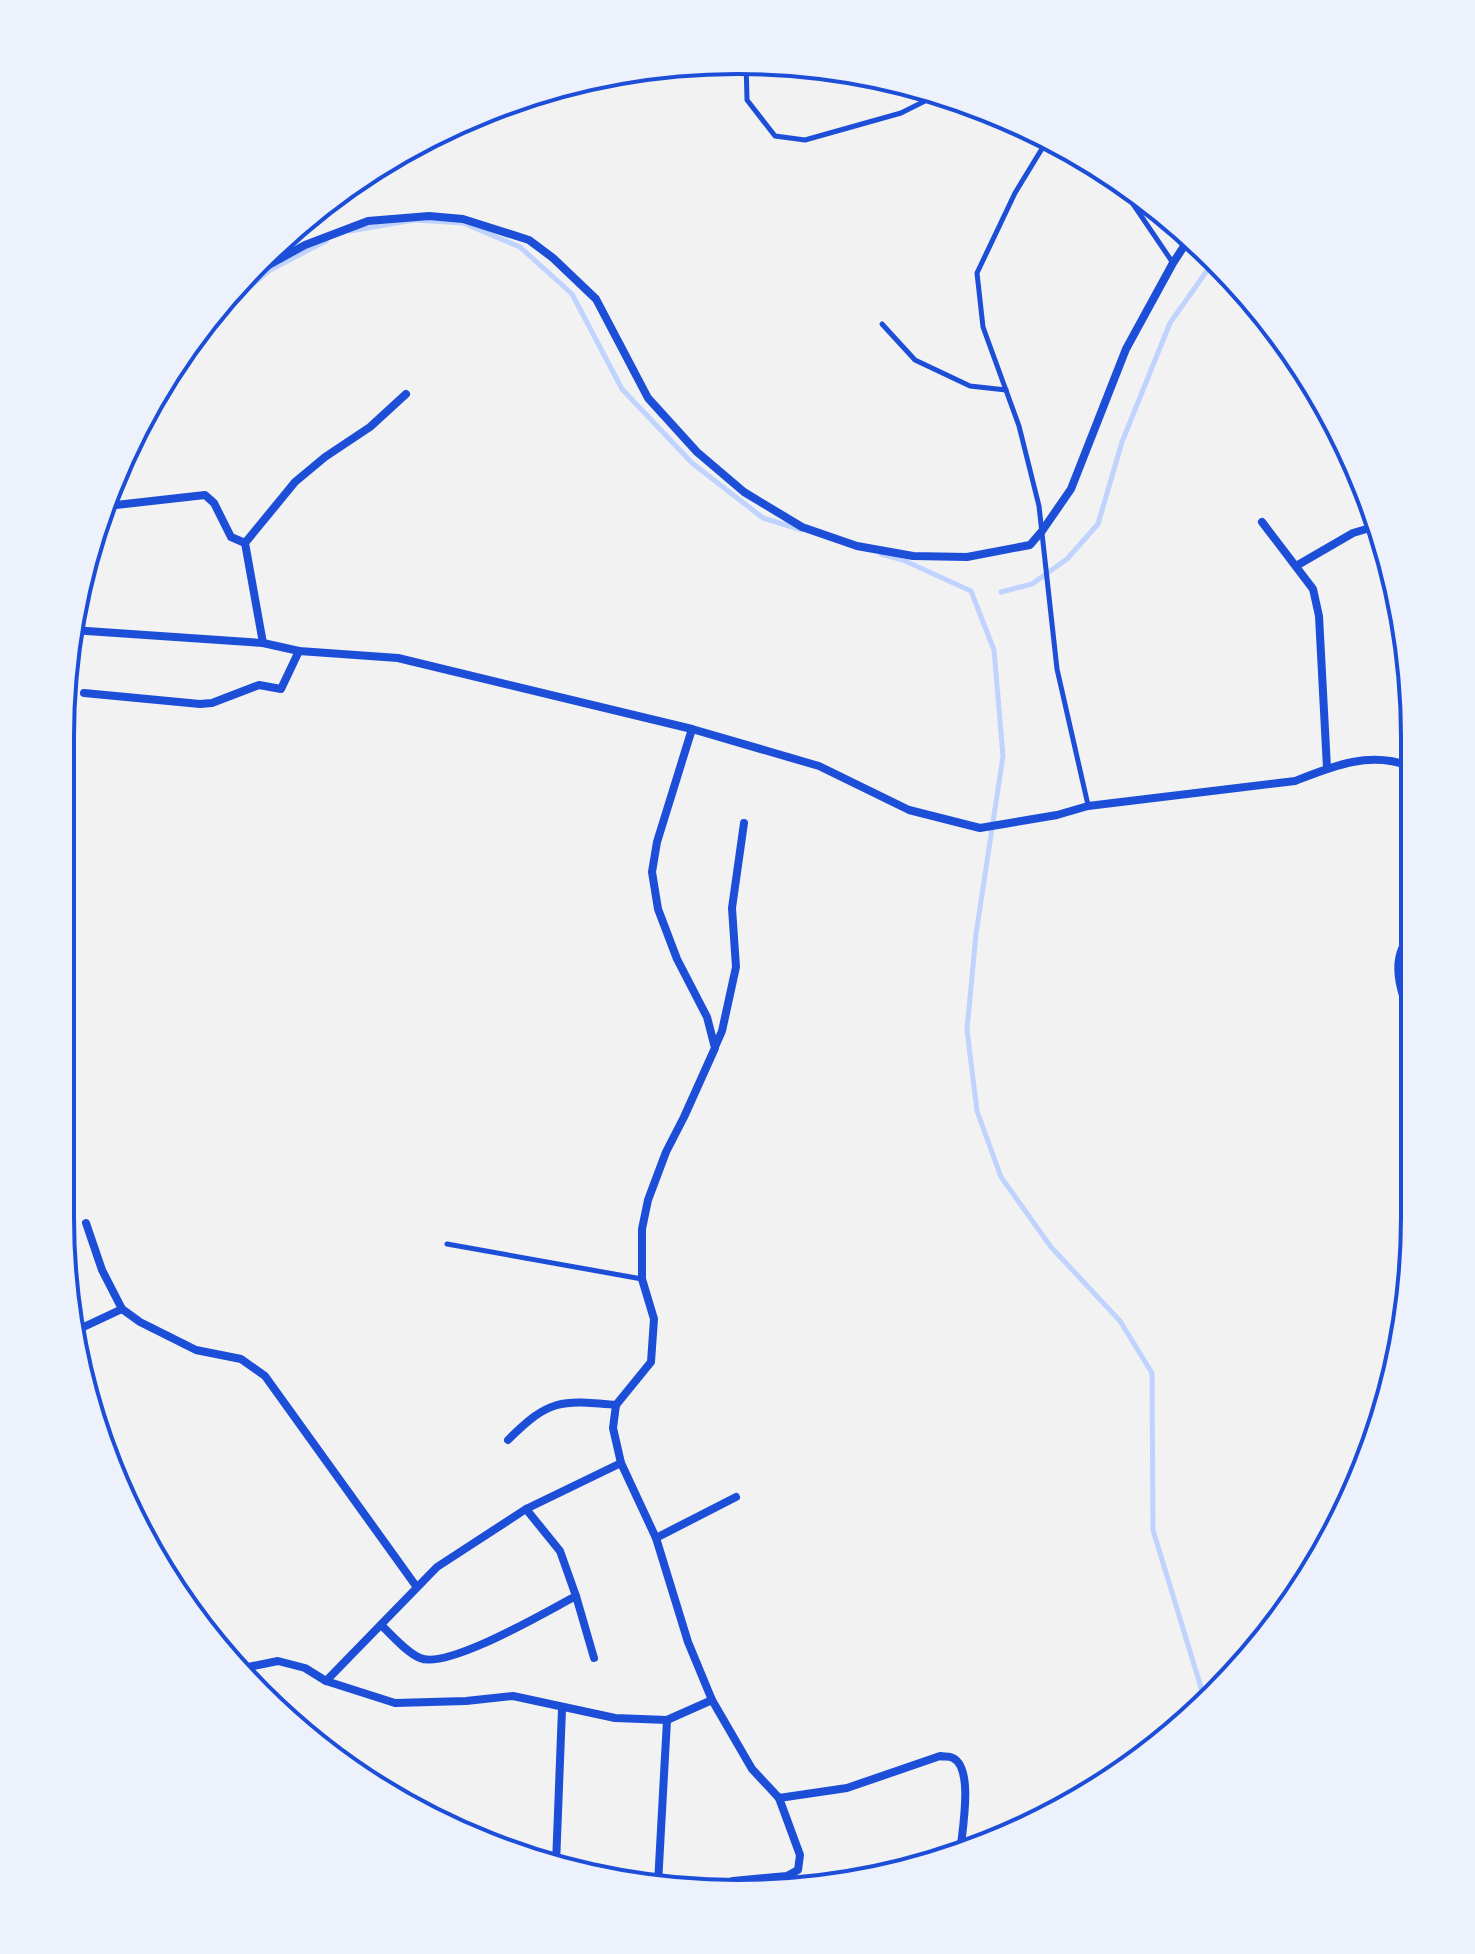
<svg xmlns="http://www.w3.org/2000/svg" width="1475" height="1954" viewBox="0 0 1475 1954" font-family="'Exo 2',sans-serif">
  <rect width="100%" height="100%" fill="#f2f2f2"/>
  <g fill="none" stroke-linecap="round" stroke-linejoin="round">
    <g stroke="#bfd3fe" stroke-width="5">
      <path d="M350,231l64,-11 49,3 57,24 52,47 50,95 70,74 71,55 39,12"/>
      <path d="M197,330l73,-60 56,-29"/>
      <path d="M881,554l22,6 68,31 23,59 9,106 -27,178 -9,96 10,81 24,66 50,70 69,74 32,52 1,157 53,174"/>
      <path d="M1001,592l31,-8 35,-25 31,-35 24,-82 48,-119 46,-65"/>
    </g>
    <g stroke="#1d4ed8" stroke-width="5">
      <path d="M746,61l1,39 28,36 30,4 96,-27 38,-19"/>
      <path d="M1043,136v11l-28,46 -38,80 6,54 36,99 20,80 18,163 31,136"/>
      <path d="M1112,173l61,90"/>
      <path d="M882,324l33,36 55,26 36,4"/>
      <path d="M447,1244l195,35"/>
    </g>
    <g stroke="#1d4ed8" stroke-width="8">
      <path d="M256,272l49,-27 63,-24 61,-5 34,3 66,21 24,18 43,41 52,99 49,54 47,40 58,35 55,19 56,10 54,1 63,-12 12,-14 29,-42 55,-140 47,-86 17,-26"/>
      <path d="M107,506l98,-11 9,8 17,34 14,6"/>
      <path d="M1262,522l51,67 6,27 8,152"/>
      <path d="M1296,566l57,-33 27,-8"/>
      <path d="M72,630l191,13 36,8 99,7 294,71 127,37 90,44 71,18 77,-13 31,-9 207,-25c38,-15 74,-30 114,-15"/>
      <path d="M263,643l-18,-100 50,-61 30,-25 45,-30 36,-33"/>
      <path d="M84,693l116,11 12,-1 47,-18 22,4 18,-38"/>
      <path d="M692,729l-35,113 -5,30 6,37 19,50 30,58 8,31 -31,69 -18,35 -18,48 -6,29v50l12,40 -3,43 -35,43 -3,23 8,35 35,75 32,104 24,58 40,69 27,29 68,-10 93,-32c4,1 9,0 13,2 22,11 8,77 7,98"/>
      <path d="M1409,938c-18,20 -10,51 0,73"/>
      <path d="M715,1047l7,-16 14,-64 -4,-59 12,-85"/>
      <path d="M86,1223l16,47 20,39 18,13 56,28 45,9 24,17 151,210"/>
      <path d="M75,1331l47,-22"/>
      <path d="M508,1440c41,-41 52,-40 108,-35"/>
      <path d="M526,1509l34,42 16,45 18,62"/>
      <path d="M656,1538l80,-41"/>
      <path d="M381,1625c12,11 25,27 39,33 28,12 127,-47 156,-62"/>
      <path d="M238,1669l40,-8 27,7 21,13 69,22 71,-2 47,-5 102,22 52,2 45,-20"/>
      <path d="M326,1681l111,-114 89,-58 95,-46"/>
      <path d="M961,1843h25"/>
      <path d="M556,1864l6,-155"/>
      <path d="M733,1881l54,-5 11,-6 2,-15 -21,-57"/>
      <path d="M658,1884l9,-164"/>
    </g>
  </g>
  <path d="M0 0H1475V1954H0ZM737 74H738A663 663 0 0 1 1401 737V1217A663 663 0 0 1 738 1880H737A663 663 0 0 1 74 1217V737A663 663 0 0 1 737 74Z" fill="#edf1fc" fill-rule="evenodd"/>
  <path fill="none" stroke="#1d4ed8" stroke-width="4" d="M737 74H738A663 663 0 0 1 1401 737V1217A663 663 0 0 1 738 1880H737A663 663 0 0 1 74 1217V737A663 663 0 0 1 737 74Z"/>
</svg>
